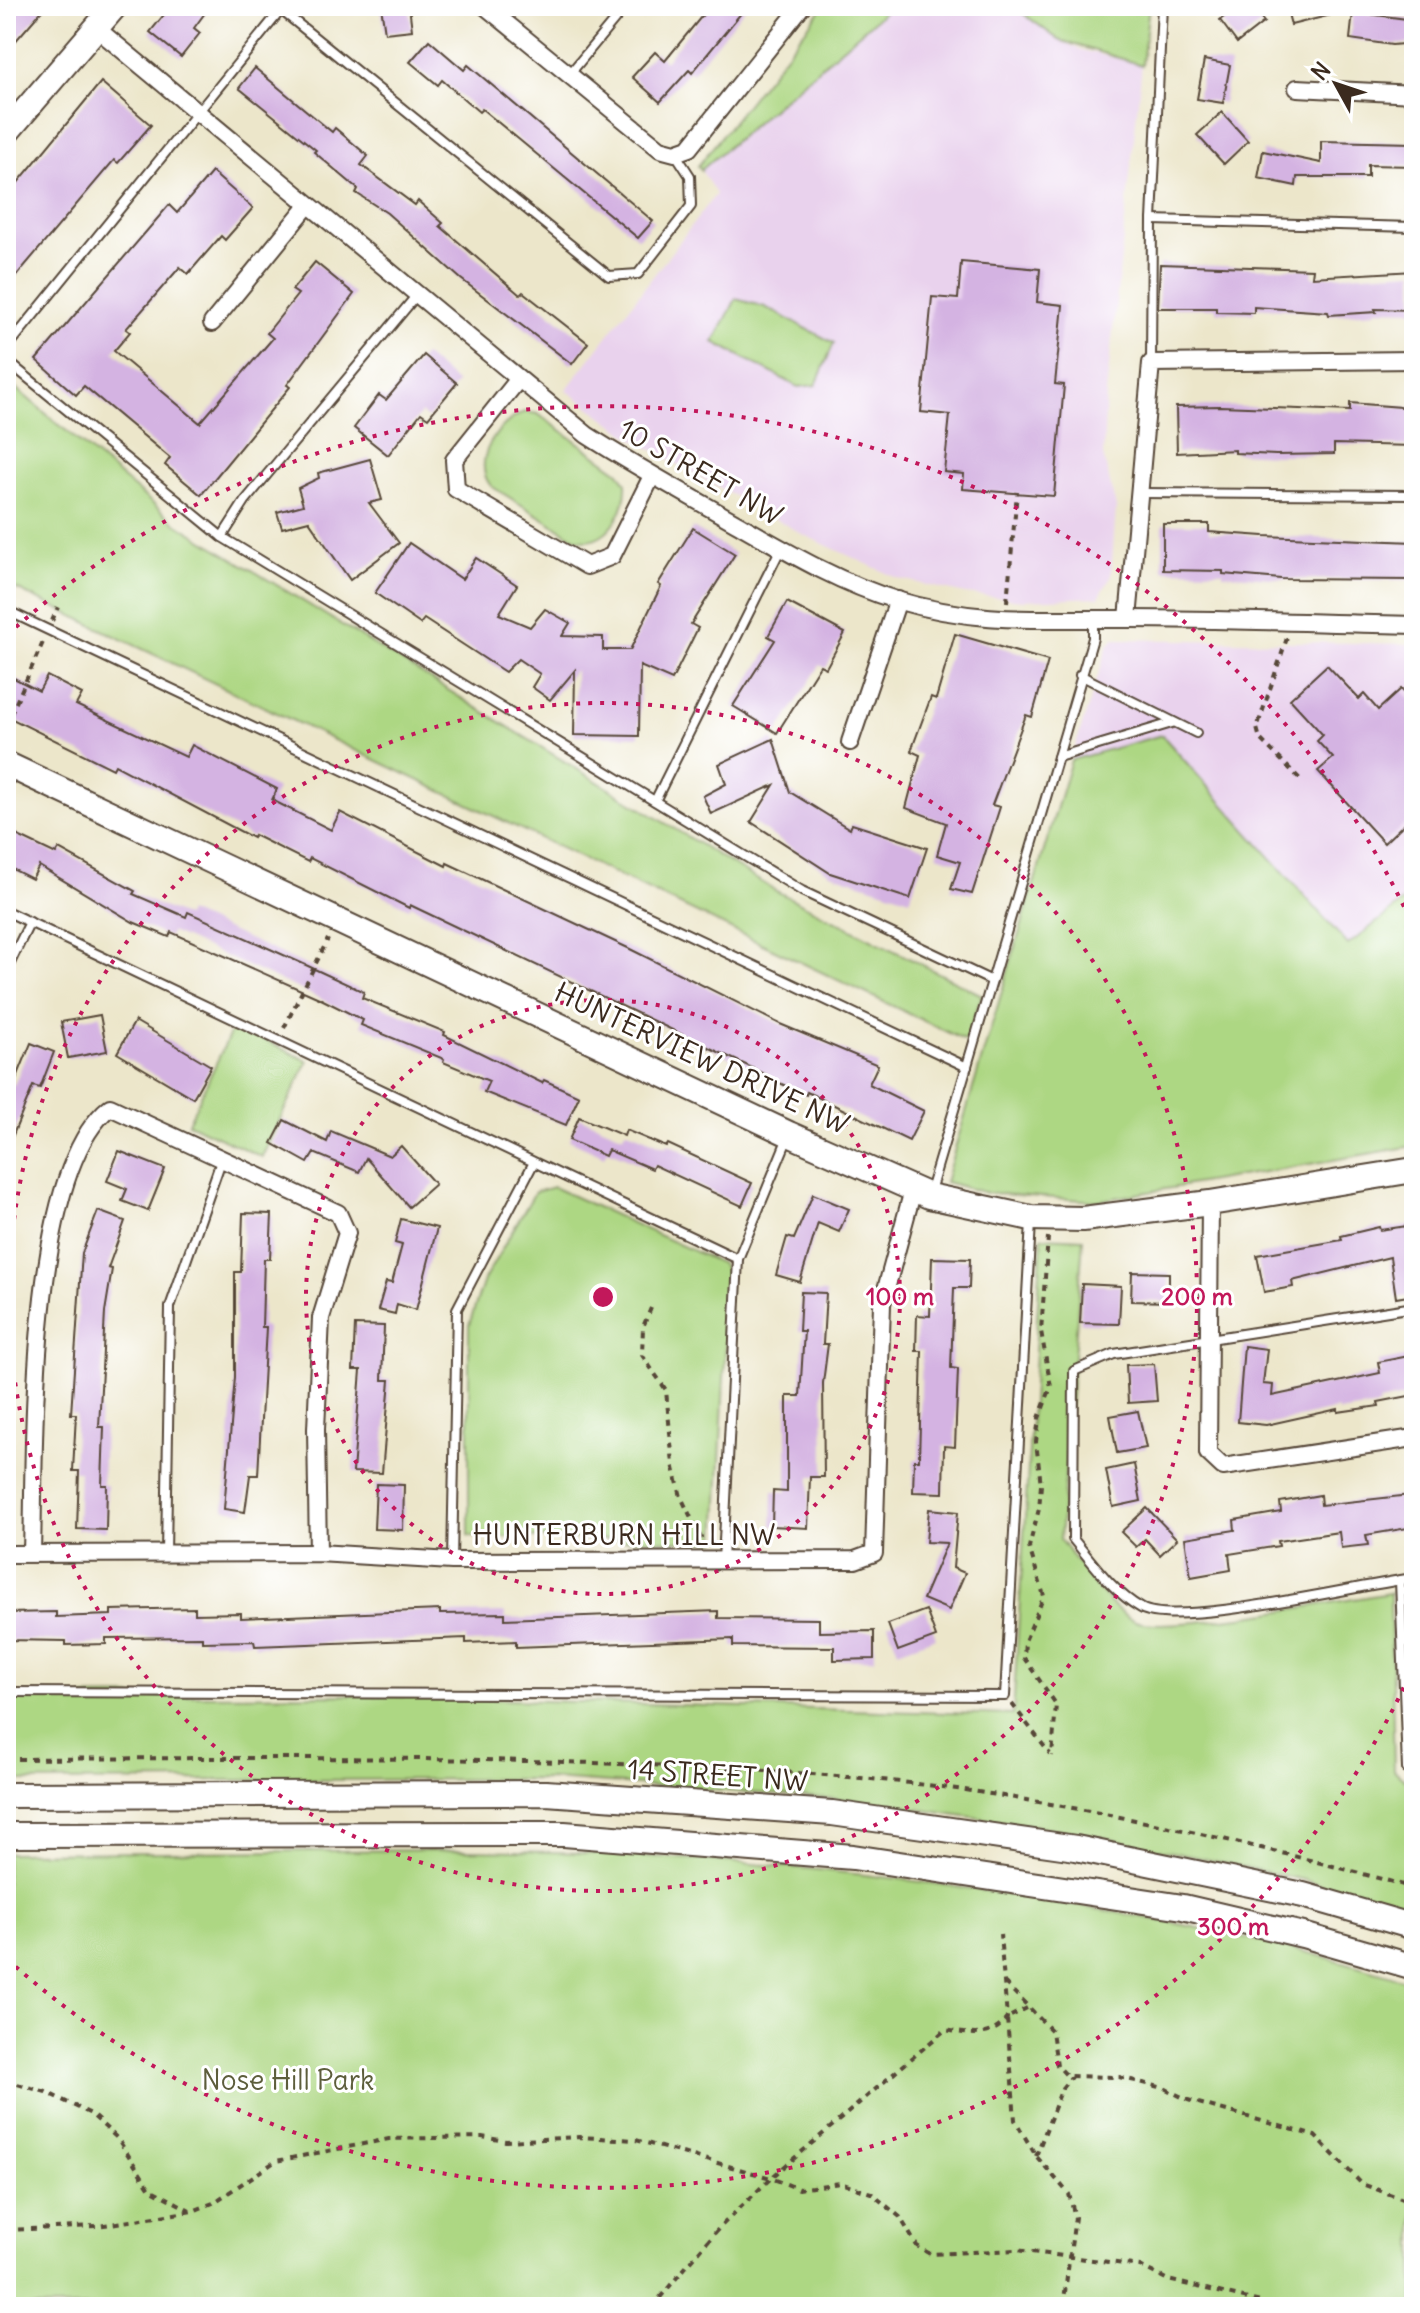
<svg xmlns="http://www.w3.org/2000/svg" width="1420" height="2313" viewBox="0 0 1420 2313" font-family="Delius,sans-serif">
  <rect width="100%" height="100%" fill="#fff"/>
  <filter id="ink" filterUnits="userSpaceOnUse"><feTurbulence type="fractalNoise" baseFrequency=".0125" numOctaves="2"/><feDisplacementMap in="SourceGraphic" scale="16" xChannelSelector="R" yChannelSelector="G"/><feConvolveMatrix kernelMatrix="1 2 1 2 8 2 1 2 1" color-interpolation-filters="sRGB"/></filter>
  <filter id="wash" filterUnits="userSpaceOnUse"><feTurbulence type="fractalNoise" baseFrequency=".006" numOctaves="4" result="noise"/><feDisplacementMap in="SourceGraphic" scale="32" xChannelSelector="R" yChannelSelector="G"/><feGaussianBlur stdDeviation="1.8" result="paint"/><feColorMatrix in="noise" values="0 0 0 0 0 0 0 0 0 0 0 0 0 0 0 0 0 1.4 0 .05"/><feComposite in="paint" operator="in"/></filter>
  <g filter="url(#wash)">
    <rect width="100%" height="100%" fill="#ece6ca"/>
    <g fill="#e9d2ed">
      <path d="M891,6h122l46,34 22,10 61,15 -36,329 -3,61 13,52 -5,70 -12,20 -76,3 -58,-6 -68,-16 -93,-43 -136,-76 -36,-21 -66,-48 150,-196 -15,-24z"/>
      <path d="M1114,639l300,5v502l-318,55 -109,-8 -42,-11 126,-422 37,-115z"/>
    </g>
    <g fill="#add783" stroke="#748050" stroke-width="2">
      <path d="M824,6h67l-190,164 -3,-4z"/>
      <path d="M1013,6h136l-7,59 -83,-25z"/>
      <path d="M736,299l29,8 69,36 -18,42 -18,2 -84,-45z"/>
      <path d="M6,380l171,144 599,367 206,104 -16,46 -960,-457z"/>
      <path d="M526,412l12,2 81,58 7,11c2,27 -20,66 -51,55l-84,-52c-21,-25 8,-66 35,-74z"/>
      <path d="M1162,735l186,210 66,-52v253l-318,55 -109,-8 -42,-11 126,-422z"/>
      <path d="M234,1025l74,36 -46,96 -74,-34z"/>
      <path d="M553,1187l169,77 7,12 -13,266 -247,-6v-211l15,-45 51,-88z"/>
      <path d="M1042,1237l41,2 -23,301c16,21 50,71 75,81 33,13 209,-21 255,-28l4,177 20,18v125l-110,-33 -227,-48 -224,-32 -301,-21 -546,2v-84l341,-2 666,20z"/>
      <path d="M465,1850c204,2 406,20 607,55 115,19 231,42 342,78v324h-1408v-454z"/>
    </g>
    <g id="blocks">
      <g fill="#d4b3e2">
        <path d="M6,6h40l-40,46z"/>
        <path d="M171,6h39l-16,22 6,5 -19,24 -31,-25z"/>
        <path d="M381,6h28l3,24 -27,3z"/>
        <path d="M710,6h37l-55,67 -3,-3 -29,32 -28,-25 23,-25 10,9z"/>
        <path d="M1238,6h13l13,16 -27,21 -17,-23z"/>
        <path d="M1286,6h56l1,6 -52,13z"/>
        <path d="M1353,12l61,8v23l-22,2 -42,-6z"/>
        <path d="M429,40l35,30 4,-5 185,156 -15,17 -156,-129 -3,3 -37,-32 -4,5 -28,-23z"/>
        <path d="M1204,60l26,5 -7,38 -26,-4z"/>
        <path d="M255,68l77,64 3,-4 33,28 -7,9 54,40 3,-4 25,22 -3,3 80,69 3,-3 65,51 -16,21 -111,-85 -74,-66 -31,-20 2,-4 -44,-37 2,-2 -77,-62z"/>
        <path d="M101,82l50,43 -33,38 -4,-3 -108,128v-91z"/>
        <path d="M1222,112l26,29 -24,23 -27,-29z"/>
        <path d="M1321,141l93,2v23l-46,-1v12h-71l-1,9 -38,-8 5,-27 58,12z"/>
        <path d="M212,172l41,36 -28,32 -4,-4 -33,38 -8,-7 -54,62 4,3 -16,19 86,72 73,-85 -6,-5 31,-39 -6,-4 23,-28 39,32 -67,91 3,2 -89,108 -36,-30 5,-7 -86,-72 -8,9 -40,-35 133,-155 8,8z"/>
        <path d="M961,262l79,7 -3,33 26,3 -8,79 9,1 -10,111 -91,-7 1,-15 -20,-2 6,-57 -29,-3 11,-115 26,2z"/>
        <path d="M1160,264l153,5 -1,8 102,-6v39l-39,-1 1,3 -47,3 -1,-3 -74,-5v6l-38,-1v-4h-58z"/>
        <path d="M424,355l33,28 -29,35 -7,-5 -33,42 -34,-27 25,-33 7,5z"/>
        <path d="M1350,403l64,5v38l-80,-2v10l-58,1 -41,-2v-3l-58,3 -1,-46 44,-1 130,5z"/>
        <path d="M370,459l12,41 -13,3 30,40 -49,37 -41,-59 -27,7 -5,-16 26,-7 -5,-17 21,-10 -1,-5z"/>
        <path d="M1163,524h46v8l55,4 150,6v38l-133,-1 -58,-5v-3l-60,-1z"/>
        <path d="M693,528l42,26 -44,70 7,4 -26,52 -32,-14 -1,70 -65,-1 1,-65 -25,30 -18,-13 8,-13 -22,-15 -13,13 -81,-53 -4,5 -45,-31 34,-50 53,36 14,-21 41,27 -18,29 31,13 15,-18 25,14 -8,13 41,1v13h27l31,-64 -3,-2z"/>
        <path d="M787,602l58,31 -19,35 -6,-3 -43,68 -44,-27 42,-66 -7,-4z"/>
        <path d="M955,634l93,27 -16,56 -6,-2 -34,90 8,2 -28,87 -21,-5 9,-27 -23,-7 9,-32 -40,-15 14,-53 -9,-4 20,-54 5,2z"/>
        <path d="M1327,665l32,34 5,-5 14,16 23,-21 13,14v132l-10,-11 -20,19 -66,-72 15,-13 -16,-17 6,-6 -33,-36z"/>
        <path d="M6,674l33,17 8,-15 35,18 -6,11 110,52 6,-12 85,44 -5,11 59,30 9,-18 106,54 1,-3 181,85 152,76 98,41 -9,19 55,27 -15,30 -102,-49 -1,3 -40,-18 1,-2 -357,-170 -1,3 -99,-50 -2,4 -54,-27 -1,3 -138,-73 -2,4 -107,-53z"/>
        <path d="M773,739l17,53 60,37 2,-5 75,24 -17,51 -80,-26 -79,-51 23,-37 -63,29 -8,-18 23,-12 -7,-20z"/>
        <path d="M12,833l44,21 3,-5 76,42 -2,3 53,23 2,-5 120,54 56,26 -2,6 83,34 -1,3 98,48 2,-3 35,16 -13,29 -82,-33 5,-11 -46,-19 1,-3 -83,-34 2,-5 -44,-22 -148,-66 -2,5 -36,-15 -94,-56 -7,13 -26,-13v-18z"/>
        <path d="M100,1015l7,36 -39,7 -7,-36z"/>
        <path d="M135,1021l76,45 -18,32 -76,-45z"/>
        <path d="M31,1043l23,9 -14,36 -7,-2 -27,66v-70l8,3z"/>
        <path d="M579,1117l45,19 2,-6 40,17 2,-3 84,39 -10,23 -88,-41 -2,4 -44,-19 -3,6 -36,-16z"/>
        <path d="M284,1120l43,22 4,-11 59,25 11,-10 34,38 -26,23 -43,-49 -7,14 -45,-19 -6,10 -36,-20z"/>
        <path d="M119,1151l46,18 -17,42 -26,-10 5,-12 -20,-8z"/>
        <path d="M813,1194l36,15 -10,23 -21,-9 -18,59 -24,-7 11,-38 7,2z"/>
        <path d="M98,1211l27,10 -17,47 4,1 -7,43 -6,115h5l-2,58h5l-1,45 -29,-1 2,-58h-6l3,-57h-5l11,-161z"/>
        <path d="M243,1213l29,1 -2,45h-6l-2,68h4l-8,148h-8l-5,37 -21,-3 11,-132v-105h6z"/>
        <path d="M401,1219l36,9 -21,82 -19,-6 -2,10 -17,-4 8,-28 6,1 10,-38 -7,-2z"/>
        <path d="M1414,1225v28l-4,1 4,41 -18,3 -6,-41 -98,24 1,6 -29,5 -7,-37 85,-15 -1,-4 38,-9 1,3z"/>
        <path d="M932,1258l38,1 -1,29h-15l-3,80 7,1 -3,78 -11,-1 -1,47 -30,-1 1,-32h5l3,-109h-6l1,-36 13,1z"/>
        <path d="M1132,1272l37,1v29l-38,-1z"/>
        <path d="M1082,1284l39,2 -2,38 -39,-1z"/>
        <path d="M801,1292l25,1 -3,51h5l-5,39 1,94h-14l-2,51 -36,-2 1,-35 14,1v-96h13l4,-65h-5z"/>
        <path d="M355,1325l29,1 -2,54h8l-8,93 -29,-1 8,-102h-8z"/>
        <path d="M1244,1346l23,3 -4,35 10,1 -1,11 108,-23 -2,-11 36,-7v40l-36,7 1,4 -41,6v-3l-72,16 -28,-3z"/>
        <path d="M1154,1364l3,37 -29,2 -2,-38z"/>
        <path d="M1138,1411l8,37 -29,5 -7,-37z"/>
        <path d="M1134,1464l7,37 -28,6 -7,-37z"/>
        <path d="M376,1484l28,1 -1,45 -29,-1z"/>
        <path d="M1320,1495l1,10 89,-10 4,32 -48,8 2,10 -27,3 -2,-16 -61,9 1,5 -50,8 2,16 -40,7 -6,-39 50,-8 -1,-10 47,-8 -1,-10z"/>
        <path d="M1147,1508l30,31 -17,16 -15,-16 -9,8 -15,-15z"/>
        <path d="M929,1509l29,3 -5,56 12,5 -16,37 -26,-11 24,-56 -21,-1z"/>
        <path d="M195,1608v6l46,-1v5l199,-8v4l65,-1v6l213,-8v7l101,1v13l55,-1v28l-40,1v-13l-101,-1v-7l-217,8v-6l-50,2v-5l-211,8 -1,-5 -52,1v-5l-96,1v6l-40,1v-4l-60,-1v-27l50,-1v5l55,-2v-5z"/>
        <path d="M926,1610l10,27 -38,14 -10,-27z"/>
      </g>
    </g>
  </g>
  <g filter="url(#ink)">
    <use href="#blocks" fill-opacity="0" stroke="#564638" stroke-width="2"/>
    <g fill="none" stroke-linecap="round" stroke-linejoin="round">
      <defs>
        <g id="lane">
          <path d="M568,76l58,-70"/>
          <path d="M1152,220l262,7"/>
          <path d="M6,349l275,-339 328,266 29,-2 53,-68 -1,-30 -15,-23"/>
          <path d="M6,360l216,177 580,354 190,90 101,-343v-18"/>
          <path d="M1151,363l1,-143 10,-214"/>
          <path d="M1139,493l275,2"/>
          <path d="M222,537l23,-36 171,-205"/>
          <path d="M6,610l961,457"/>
          <path d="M1080,675l116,58"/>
          <path d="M1058,757l114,-34"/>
          <path d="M655,801l126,-253"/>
          <path d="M6,911l732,348"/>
          <path d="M6,971l24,-49"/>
          <path d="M930,1191l62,-210"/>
          <path d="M1414,1307l-300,47 -40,17 -1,168c20,24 40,53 68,69 35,21 223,-24 273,-30"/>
          <path d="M166,1554l4,-247 51,-146"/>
          <path d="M452,1561l5,-252 76,-145"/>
          <path d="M723,1561l15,-302 51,-124"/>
          <path d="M1400,1580l7,189 7,3"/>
          <path d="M6,1692l999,4 26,-474"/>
        </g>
        <g id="street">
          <path d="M485,6l175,143 15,4 14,-5 113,-142"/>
          <path d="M96,28l491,407c48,31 97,58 146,86 51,29 106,62 163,79 84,25 149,18 234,19 94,0 189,4 284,6"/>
          <path d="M1297,88l117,6"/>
          <path d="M212,323l96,-118"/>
          <path d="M518,380l-64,80 2,29 131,77 25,-10 40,-80"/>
          <path d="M1128,619l23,-256 263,-3"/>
          <path d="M850,742l48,-142"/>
          <path d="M1210,1203l-2,250 15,14 191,-29"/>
          <path d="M32,1553c3,-102 -5,-380 78,-446l228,106 9,20 -26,85 -5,111 2,124"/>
          <path d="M6,1554l312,-1 134,8 403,-1 19,-7 8,-249 31,-114"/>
        </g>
        <g id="secondary">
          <path d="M6,133l109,-127"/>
          <path d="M6,764l783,370 140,62 102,22 52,1 127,-16 204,-33"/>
          <path d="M6,1795l540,-2 286,20 244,35 227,47 111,32"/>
          <path d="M6,1835l558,-1 289,23 330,50 120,28 111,32"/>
        </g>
      </defs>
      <use href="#lane" stroke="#564638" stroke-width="12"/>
      <use href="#street" stroke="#564638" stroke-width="20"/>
      <use href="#secondary" stroke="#564638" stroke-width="28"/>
      <g stroke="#564638" stroke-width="4" stroke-dasharray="6 6" stroke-linecap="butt">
        <path d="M1007,602l10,-110"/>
        <path d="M52,621l6,-14"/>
        <path d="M1287,638l-30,90 3,11 42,42"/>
        <path d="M6,725l38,-85"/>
        <path d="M1409,854h5"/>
        <path d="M284,1028l44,-89"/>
        <path d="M1048,1237l-7,94 10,56 -12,31 -3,24 5,43 -2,24 -10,38 15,49 -19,45 -1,17 32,46 -4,52"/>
        <path d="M651,1308l-8,19 -1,28 24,35 7,74 8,33 22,45"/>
        <path d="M1012,1704l38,50"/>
        <path d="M6,1759c205,-1 409,-3 614,5 128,5 257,11 383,32 138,22 276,54 411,92"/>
        <path d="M1005,1983l47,48 5,34 10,11 52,1 45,11 24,12 127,36 47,48 52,19"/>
        <path d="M1027,2008l-20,10 8,102 21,36 33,38 6,23 -12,90"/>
        <path d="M6,2081l40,11 45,22 27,25 32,50 40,21"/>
        <path d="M1036,2156l26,-68 9,-11"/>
        <path d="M6,2230l92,-4 95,-15 20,-8 63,-42 113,-22 93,-2 24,4 73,-4 57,3 135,38 174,-148c24,4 46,10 62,-12l-7,-84"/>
        <path d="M652,2307l67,-79 52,-50 28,11 41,-6 31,10 29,24 17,29 13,8 86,-4 124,16 28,14 114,27"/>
      </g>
      <use href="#lane" stroke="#fff" stroke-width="8"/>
      <use href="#street" stroke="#fff" stroke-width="16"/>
      <use href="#secondary" stroke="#fff" stroke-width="24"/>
    </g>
  </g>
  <g fill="none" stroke="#c2185b" stroke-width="4" stroke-dasharray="4 8">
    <circle cx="603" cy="1297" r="297"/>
    <circle cx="603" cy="1297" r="594"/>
    <path d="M1414 1666A891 891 0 0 1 7 1959M7 635A891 891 0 0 1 1414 928"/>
  </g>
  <g text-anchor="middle" stroke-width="6" stroke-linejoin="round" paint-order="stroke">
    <g font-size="28" fill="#3b2a1e" stroke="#fff">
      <text transform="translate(701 472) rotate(30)" y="10">10 STREET NW</text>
      <text transform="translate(702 1058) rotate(25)" y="10">HUNTERVIEW DRIVE NW</text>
      <text x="624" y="1545">HUNTERBURN HILL NW</text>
      <text transform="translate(718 1775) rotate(4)" y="10">14 STREET NW</text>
    </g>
    <g font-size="28" fill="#5d5e3c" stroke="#fff">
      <text x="288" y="2090">Nose Hill Park</text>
    </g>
  </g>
  <circle cx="603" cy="1297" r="12" fill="#c2185b" stroke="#fff" stroke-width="4"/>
  <g font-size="24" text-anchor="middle" font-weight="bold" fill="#c2185b" stroke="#fff" stroke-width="6" stroke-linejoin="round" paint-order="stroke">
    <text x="900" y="1305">100 m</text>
    <text x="1197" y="1305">200 m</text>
    <text x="1233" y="1935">300 m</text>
  </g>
  <rect width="1420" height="2313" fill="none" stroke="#fff" stroke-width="32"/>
  <g transform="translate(1336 84) rotate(310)" stroke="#ffffff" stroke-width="6" paint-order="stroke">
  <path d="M0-6L14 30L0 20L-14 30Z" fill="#3b2a1e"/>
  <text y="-12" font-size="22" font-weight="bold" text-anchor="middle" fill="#3b2a1e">N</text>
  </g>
</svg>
